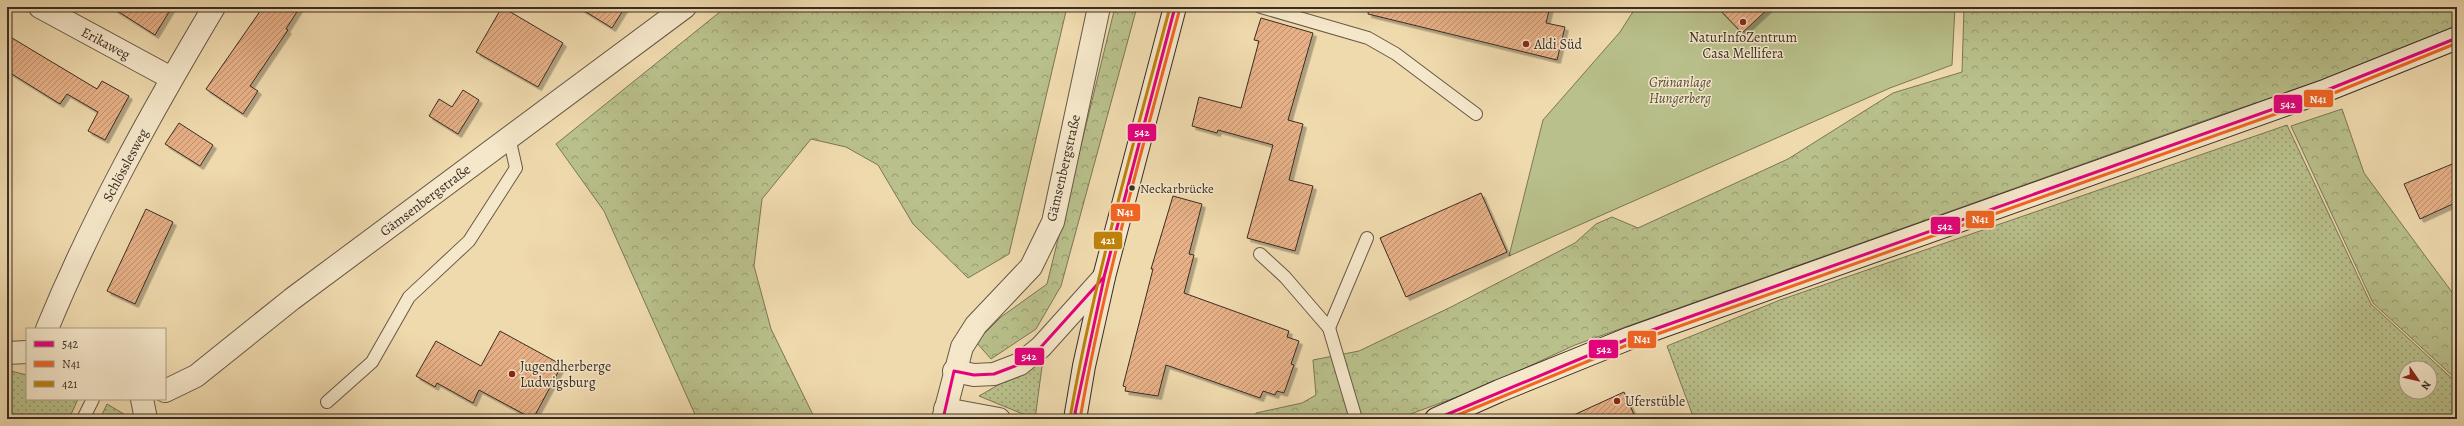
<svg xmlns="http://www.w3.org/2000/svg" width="2464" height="426" viewBox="0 0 2464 426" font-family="Alegreya,serif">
  <defs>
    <pattern id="grass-dots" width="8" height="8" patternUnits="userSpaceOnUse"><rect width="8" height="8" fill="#b9c08b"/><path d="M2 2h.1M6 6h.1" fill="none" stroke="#979c71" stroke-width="1.8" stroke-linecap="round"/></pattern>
    <pattern id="forest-crowns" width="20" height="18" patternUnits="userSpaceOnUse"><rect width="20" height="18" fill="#b9c08b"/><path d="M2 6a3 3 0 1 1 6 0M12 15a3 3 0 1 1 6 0" fill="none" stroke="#979c71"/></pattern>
    <pattern id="building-hatch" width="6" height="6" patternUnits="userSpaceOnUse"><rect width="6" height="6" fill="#e7b087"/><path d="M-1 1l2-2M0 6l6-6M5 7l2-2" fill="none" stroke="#bc906e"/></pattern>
    <filter id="shadow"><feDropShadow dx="3.5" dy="3.5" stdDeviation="0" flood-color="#0004"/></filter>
  </defs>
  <rect width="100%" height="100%" fill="#efdaae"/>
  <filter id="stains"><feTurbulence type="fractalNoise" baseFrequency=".005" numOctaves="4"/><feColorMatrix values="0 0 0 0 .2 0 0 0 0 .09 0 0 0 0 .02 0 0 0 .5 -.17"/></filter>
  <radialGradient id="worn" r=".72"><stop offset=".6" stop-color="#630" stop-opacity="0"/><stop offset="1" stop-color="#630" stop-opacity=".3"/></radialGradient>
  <g fill="url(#grass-dots)" stroke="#7a7658" fill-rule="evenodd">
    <path d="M2287,125l84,179 86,79v36h-763l-27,-73 113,-46zM2406,368h24v24h-24z"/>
    <path d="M1043,359l-8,60 -56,-23z"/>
    <path d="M7,370l20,5v24h51l-9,20h-62z"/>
    <path d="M107,404l22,13 1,2h-30z"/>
  </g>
  <g fill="url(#forest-crowns)" stroke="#7a7658">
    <path d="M726,7h341l-58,247 -41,24 -55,-54 -35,-59 -32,-18 -35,-8 -49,60 -8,67 17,63 44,90h-118l-93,-208 -48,-67z"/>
    <path d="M1115,7h22l-76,279 -25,43 -45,30 -15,-17 25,-25 46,-33z"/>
    <path d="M1964,7h493v28l-234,79 -648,231 -91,42 -87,32h-143l2,-6 46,-10 14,-8 -3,-35 46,-9 92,-44 124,-64 21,-19 16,-7 26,11 150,-69 105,-66 69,-21z"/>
    <path d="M2342,109l22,64 93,126v81l-84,-77 -82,-177z"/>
  </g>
  <path fill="#b9c08b" stroke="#7a7658" d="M1636,7h319l-3,58 -62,23 -381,168 34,-136 77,-88z"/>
  <g fill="url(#building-hatch)" stroke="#3a2d25" filter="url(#shadow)">
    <path d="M111,7h61l-17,28z"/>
    <path d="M263,7h37l-14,22 2,1 -38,56 8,5 -15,23 -37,-25z"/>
    <path d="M502,7l61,36 -25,44 -62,-35z"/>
    <path d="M578,7h47l-13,21z"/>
    <path d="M1369,7h181l-4,16 19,4 -8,33 -189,-46z"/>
    <path d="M1717,7h53l-28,26z"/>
    <path d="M1261,18l52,15 -25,87 15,4 -14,56 24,6 -18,65 -48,-13 26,-93 -55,-15 -1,3 -25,-7 7,-29 42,11 18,-67 -5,-1z"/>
    <path d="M7,35l90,54 5,-8 27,15 -24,44 -17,-9 10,-19 -31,-18 -7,10 -53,-33z"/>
    <path d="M463,90l16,10 -21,34 -29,-18 10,-17 13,8z"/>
    <path d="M179,123l34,22 -13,21 -35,-22z"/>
    <path d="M2457,162v40l-37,17 -16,-35z"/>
    <path d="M1481,193l26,59 -101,45 -26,-59z"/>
    <path d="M1173,196l29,8 -13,50 5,1 -10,38 105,38 -2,6 12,4 -8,23 3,1 -10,28 -7,-2 -2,4 -12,-4 -3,7 -94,-33 -8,31 -33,-5 1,-4 -3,-1 30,-117h-2z"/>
    <path d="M146,209l27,13 -38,82 -28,-13z"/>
    <path d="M500,331l62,34 -29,54 -54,-29 -6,13 -36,-20 -2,4 -19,-11 20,-35 45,25z"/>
    <path d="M1624,392l12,27h-71z"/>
  </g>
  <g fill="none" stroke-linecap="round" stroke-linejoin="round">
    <defs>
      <g id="lane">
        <path d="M1261,7l107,31 28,16 80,60"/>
        <path d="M1260,254l25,23 44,51 27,91"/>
        <path d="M1329,328l38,-90"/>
        <path d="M327,402l45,-40 37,-65 60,-56 47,-73 -7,-31"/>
        <path d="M83,419l10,-20"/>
      </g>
      <g id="street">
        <path d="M40,7l131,71"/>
        <path d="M47,329c46,-112 105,-218 167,-322"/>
        <path d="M7,353l20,-1"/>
        <path d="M954,371l20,4 20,-1 26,-10 21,-17 63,-70"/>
        <path d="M165,391l31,-15 96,-77 393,-292"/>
        <path d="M142,399l4,20"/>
        <path d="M945,409l54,10"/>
        <path d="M943,419l19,-72 14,-22 55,-58 22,-45 46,-215"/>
      </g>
      <g id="secondary">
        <path d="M1075,419l9,-53 20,-89 71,-270"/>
        <path d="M1436,419l63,-28 131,-53 697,-248 130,-52"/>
      </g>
    </defs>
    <use href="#lane" stroke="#675847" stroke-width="14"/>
    <use href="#street" stroke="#675847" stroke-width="24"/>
    <use href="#secondary" stroke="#3a2d25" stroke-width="24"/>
    <use href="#lane" stroke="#f5e7ca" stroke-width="12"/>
    <use href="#street" stroke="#f5e7ca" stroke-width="22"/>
    <use href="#secondary" stroke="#f5e7ca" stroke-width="22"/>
    <defs>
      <g id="bus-1">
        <path d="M943,419l11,-48 20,4 20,-1 26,-10 21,-17 63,-70 71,-270"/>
        <path d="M1080,419l-5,-6 29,-135"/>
        <path d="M1436,419l194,-81 697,-248 130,-52"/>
      </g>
      <g id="bus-2">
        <path d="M1080,419c24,-139 64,-275 100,-411"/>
        <path d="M1448,419l184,-76 697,-248 128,-52"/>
      </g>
      <path id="bus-3" d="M1070,418c24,-139 64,-275 100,-411"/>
    </defs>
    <use href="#bus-1" stroke="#f5e7ca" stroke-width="6"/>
    <use href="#bus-2" stroke="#f5e7ca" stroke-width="6"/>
    <use href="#bus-3" stroke="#f5e7ca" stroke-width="6"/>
    <use href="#bus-1" stroke="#e5007d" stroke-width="3"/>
    <use href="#bus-2" stroke="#f26522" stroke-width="3"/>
    <use href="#bus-3" stroke="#be820b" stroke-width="3"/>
  </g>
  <g fill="#8f2418" stroke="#f5e7ca" stroke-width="1.5">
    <circle cx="1743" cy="22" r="4"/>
    <circle cx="1526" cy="44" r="4"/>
    <circle cx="512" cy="374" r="4"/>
    <circle cx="1617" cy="401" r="4"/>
  </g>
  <circle fill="#3a2d25" stroke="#f5e7ca" stroke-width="1.5" cx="1132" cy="188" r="3.5"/>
  <g text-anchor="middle" stroke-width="3" stroke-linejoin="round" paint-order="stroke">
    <g font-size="13" fill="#3a2d25" stroke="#f5e7ca" text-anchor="start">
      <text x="1140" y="193">Neckarbrücke</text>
    </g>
    <g font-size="14" fill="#3a2d25" stroke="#f5e7ca" text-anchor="start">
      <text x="1743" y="42" text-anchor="middle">NaturInfoZentrum<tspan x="1743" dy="16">Casa Mellifera</tspan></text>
      <text x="1534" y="49">Aldi Süd</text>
      <text x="520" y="371">Jugendherberge<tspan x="520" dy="16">Ludwigsburg</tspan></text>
      <text x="1625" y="406">Uferstüble</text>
    </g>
    <g font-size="14" fill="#3a2d25" stroke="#f5e7ca">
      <text transform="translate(106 43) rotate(28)" y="5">Erikaweg</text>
      <text transform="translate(125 165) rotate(-62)" y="5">Schlösslesweg</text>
      <text transform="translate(1063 168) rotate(-77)" y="5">Gämsenbergstraße</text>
      <text transform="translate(425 200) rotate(-37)" y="5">Gämsenbergstraße</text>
    </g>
    <g font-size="14" font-style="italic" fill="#534a39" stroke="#f5e7ca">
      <text x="1680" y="87">Grünanlage<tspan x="1680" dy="16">Hungerberg</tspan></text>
    </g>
  </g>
  <g stroke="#f5e7ca" stroke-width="1.5">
    <rect x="2303" y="89" width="31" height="19" rx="4" fill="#f26522"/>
    <rect x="2273" y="94" width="30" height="20" rx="4" fill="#e5007d"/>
    <rect x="1127" y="123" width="30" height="19" rx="4" fill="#e5007d"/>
    <rect x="1110" y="203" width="31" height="19" rx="4" fill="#f26522"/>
    <rect x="1965" y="210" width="30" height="19" rx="4" fill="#f26522"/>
    <rect x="1930" y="216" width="31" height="19" rx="4" fill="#e5007d"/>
    <rect x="1093" y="231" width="30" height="19" rx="4" fill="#be820b"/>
    <rect x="1627" y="330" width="30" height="19" rx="4" fill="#f26522"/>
    <rect x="1588" y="339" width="31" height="20" rx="4" fill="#e5007d"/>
    <rect x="1014" y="347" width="31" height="19" rx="4" fill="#e5007d"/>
  </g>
  <g font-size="11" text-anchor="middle" font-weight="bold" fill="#fff">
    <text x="2318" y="103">N41</text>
    <text x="2288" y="108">542</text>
    <text x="1142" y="136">542</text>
    <text x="1125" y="216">N41</text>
    <text x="1980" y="223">N41</text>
    <text x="1945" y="230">542</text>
    <text x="1108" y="244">421</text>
    <text x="1642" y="343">N41</text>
    <text x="1604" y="353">542</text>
    <text x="1029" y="360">542</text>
  </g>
  <rect width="2464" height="426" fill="none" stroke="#efdaae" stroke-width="24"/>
  <rect x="8" y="8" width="2448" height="410" fill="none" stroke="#3a2d25" stroke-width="2"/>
  <rect x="12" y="12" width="2440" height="402" fill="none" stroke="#3a2d25"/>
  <rect x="26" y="328" width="140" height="72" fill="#f5e7ca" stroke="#aa9d88"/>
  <rect x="34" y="341" width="20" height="6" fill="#e5007d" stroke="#aa9d88"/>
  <text x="62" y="348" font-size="12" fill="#3a2d25">542</text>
  <rect x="34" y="361" width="20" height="6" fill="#f26522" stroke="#aa9d88"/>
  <text x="62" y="368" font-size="12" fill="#3a2d25">N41</text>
  <rect x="34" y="381" width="20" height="6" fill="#be820b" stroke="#aa9d88"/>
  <text x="62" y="388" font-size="12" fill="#3a2d25">421</text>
  <g transform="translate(2418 380) rotate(124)"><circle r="19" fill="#f5e7ca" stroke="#aa9d88"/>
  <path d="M0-3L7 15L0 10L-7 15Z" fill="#8f2418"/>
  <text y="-6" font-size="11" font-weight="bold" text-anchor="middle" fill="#3a2d25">N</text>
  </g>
  <rect width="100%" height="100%" filter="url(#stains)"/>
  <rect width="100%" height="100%" fill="url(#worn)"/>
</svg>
